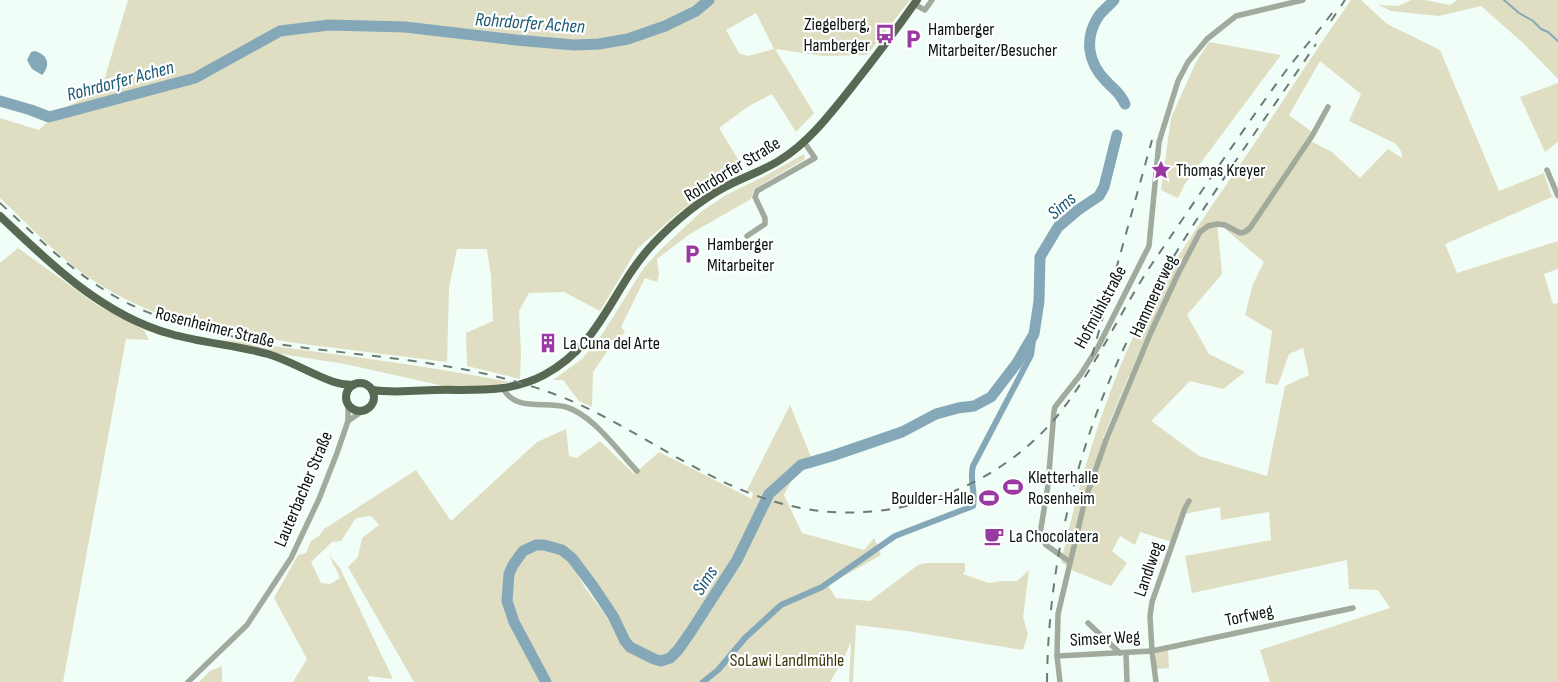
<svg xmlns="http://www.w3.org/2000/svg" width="1558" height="682" viewBox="0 0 1558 682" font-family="'Sofia Sans Condensed',sans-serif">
  <rect width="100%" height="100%" fill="#f0fef7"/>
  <g fill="#dfdec2" fill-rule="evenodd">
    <path d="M128,0h782l-43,55 -43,1 -49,-7 39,64 -18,19 -24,-38 -23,12 -30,22 25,41 -65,43 -42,37 -37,62 -36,-19 -35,1 -10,18 2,42 -1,26 -53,-13 -1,-33 27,-12 -2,-45 -4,-27h-30l-8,39 -2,74c-48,-6 -96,-12 -144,-18 -78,-11 -141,-19 -209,-63 -35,-22 -64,-55 -94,-83v-80l39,12 18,-17 45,-26zM756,13l18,36 -26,7 -9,-3 -13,-23z"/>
    <path d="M1351,0h10l26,24 53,26 59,141 45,-18 8,24 -107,47 12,29 101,-32v28l-14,5 9,30 5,-1v379h-288l-10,-32 130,-42 -12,-18 -29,-1 -2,-29 -155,33 -7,-37 86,-16 -2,-28 -48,8 -1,-13 -36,7 -9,29 -35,-11 -5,13 -15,-9 -8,15 15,12 -16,23 -37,-15 -13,-9c17,-74 37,-146 68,-216 31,-70 78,-132 121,-196 34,-50 66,-101 101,-150zM1320,61l41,33 -12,27 47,23 5,7 1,7 -14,-9 -28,29 -28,-26 -25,-13 5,-7 -23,-17zM1217,222l47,40 -11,22 -8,31 27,16 -7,52 13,2 11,-31 14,-6 6,27 -24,11 -18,90 -68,-20 -48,-35 39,-40 33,8 22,-17 -36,-18 -22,-39 35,-41zM1129,376h6l-27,66 -5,-4z"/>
    <path d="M1411,0h14l25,5 7,-5h101v79l-35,-36 -42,-37 -42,10 -48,-5 -13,-6 20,1z"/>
    <path d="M1209,42l72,13 -96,129 -7,14 -17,-8 10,-72 25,-56z"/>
    <path d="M1558,83v59l-13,10 -25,-55z"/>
    <path d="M804,154l1,5 -51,30 -3,10 -61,35 -33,25 2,16 -2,7 -12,-4 -24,49 4,5 -14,14 -18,26 -1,35 -13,-6 -16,-21h-10l29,-21 21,-26 40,-64 17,-19 42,-39 24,-16 37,-18z"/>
    <path d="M18,248l79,57 47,25 5,10 -23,-1 -63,343h-63v-419z"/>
    <path d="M220,339c97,13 194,24 290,43l-20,4h-46l-99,-22 -64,-10z"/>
    <path d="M790,405l21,52 -20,24 -7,14 18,38 62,17 10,-12 7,17 -53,30 8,13 34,3 48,-36 8,-2h39v8l-2,3 26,9 13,-2h15l12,-11 -6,47 5,17 -5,16 -116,-19 -51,-6 -3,57h-4l2,-40 -8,18 -13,22h-416l-66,-115 10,-10 4,-19 17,-13 -8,-9 -15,2 -15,23 -9,1 -21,20 10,21 9,1 10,-6 -11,-23 11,13 53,111 -26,-3 3,6h-77l14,-23 -33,-61 24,-43 8,-2 5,-12 8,-5 5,-7 92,-59 35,51 86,-79 29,-13 3,27 8,2 23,-17 34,33 25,-22 93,47 1,-6 -6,-3zM579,573c15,11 35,44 40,61l-1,2c-5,-3 -6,-11 -10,-17 -9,-15 -23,-28 -30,-44z"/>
    <path d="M1168,650l1,18 -13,1v-16z"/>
    <path d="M222,666v16h-23l11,-11z"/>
  </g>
  <path fill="#85a8b9" d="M35,51c13,4 16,14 7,24l-10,-6 -5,-9 4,-8z"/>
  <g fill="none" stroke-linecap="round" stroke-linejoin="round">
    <path stroke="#85a8b9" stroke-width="2" d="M1504,0l15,13 14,8 8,8 7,3 10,9"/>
    <path stroke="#85a8b9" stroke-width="6" d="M703,682l15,-12 27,-32 36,-33 41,-18 73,-51 78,-30c3,-16 -4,-24 0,-40l58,-111 3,-21"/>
    <g stroke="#85a8b9" stroke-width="11">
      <path d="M1114,0c-5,6 -12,11 -16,17 -14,22 -10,46 8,64 9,10 13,10 19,23"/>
      <path d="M0,101l31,9 18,7 146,-39 85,-47 49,-6 76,2 111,13 58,5 25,-1 29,-5 37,-13 31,-15 13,-11"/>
      <path d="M546,682l-32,-60 -7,-21 2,-27 4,-9 10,-14 13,-6h8l18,5 10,8 21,28 20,30 12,25 5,6 24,12 7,2 9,-3 8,-8 12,-17 47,-73 32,-66 32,-29 31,-9 70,-24 34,-18 22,-6 16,-2 17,-9 26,-34 17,-29 5,-33 1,-44 18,-30 20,-17 21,-14 5,-9 13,-52"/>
    </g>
    <g stroke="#a1aa9d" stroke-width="5.5">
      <path d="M914,4l11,6 7,-10"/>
      <path d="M1547,170l11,26"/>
      <path d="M747,236l18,-12v-6l-10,-21 2,-6 58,-33 -11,-16"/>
      <path d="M503,388c12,24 42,13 63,19 27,8 51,43 71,64"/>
      <path d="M348,421l13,-9"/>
      <path d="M1189,501l-4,7 -33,94 -2,14 2,35 201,-43"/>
      <path d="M1070,562l-24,-17 -6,-11 8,-49 6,-74 1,-4 26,-33 17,-27 51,-101 10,-104 19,-61 10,-19 19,-23 29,-23 67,-16"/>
      <path d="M1088,623l32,30"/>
      <path d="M1126,653l1,29"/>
      <path d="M1057,656l95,-5 4,31"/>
      <path d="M188,682l59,-57 44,-67 28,-59 18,-46 11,-32v-16"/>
      <path d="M1060,682l-3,-26 1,-42 27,-114 21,-60 45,-108 27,-58 22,-42 8,-6 9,-2 8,1 15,8 5,-1 5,-4 62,-92 16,-29"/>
    </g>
    <g stroke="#596852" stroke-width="8">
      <path d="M0,216c49,47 104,100 171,118 31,9 65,11 97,20 23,7 43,20 66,28 6,2 13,3 19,3"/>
      <circle cx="360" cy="397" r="14"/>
      <path d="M372,390c21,3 40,1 61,0 39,-1 75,4 111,-15 58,-31 68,-88 110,-132 21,-22 45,-42 71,-56 18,-10 38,-16 55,-27 29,-18 50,-46 71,-72 23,-29 45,-58 66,-88"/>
    </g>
    <g stroke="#6e7b75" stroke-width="2" stroke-dasharray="9 9" stroke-linecap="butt">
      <path d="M1331,21l14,-21"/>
      <path d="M0,203c37,34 72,69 116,94 56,31 118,41 182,50 63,8 126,13 188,27 38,9 74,20 109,38 66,33 128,80 201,95 96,21 206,-19 266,-97 37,-48 61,-105 96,-155 42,-61 83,-123 127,-183 15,-20 32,-38 47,-59"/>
      <path d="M1092,356l60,-216"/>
      <path d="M1047,682c1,-126 34,-255 93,-366 50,-95 116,-183 176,-272"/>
    </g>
  </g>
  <defs>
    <symbol id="bus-bare" viewBox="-9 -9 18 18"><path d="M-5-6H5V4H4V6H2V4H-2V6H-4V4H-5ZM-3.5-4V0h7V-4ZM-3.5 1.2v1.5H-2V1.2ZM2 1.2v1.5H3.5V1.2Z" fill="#9939a2" stroke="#fff" stroke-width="2.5" paint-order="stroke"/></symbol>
    <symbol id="parking-bare" viewBox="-9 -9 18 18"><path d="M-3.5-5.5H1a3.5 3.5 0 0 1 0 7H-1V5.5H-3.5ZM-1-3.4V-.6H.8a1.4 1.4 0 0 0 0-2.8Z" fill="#9939a2" stroke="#fff" stroke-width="2.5" paint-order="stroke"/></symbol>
    <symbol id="sight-bare" viewBox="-9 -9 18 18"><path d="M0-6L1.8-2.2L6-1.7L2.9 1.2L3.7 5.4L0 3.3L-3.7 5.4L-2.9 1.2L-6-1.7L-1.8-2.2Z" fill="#9939a2" stroke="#fff" stroke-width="2.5" paint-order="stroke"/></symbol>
    <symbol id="building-bare" viewBox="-9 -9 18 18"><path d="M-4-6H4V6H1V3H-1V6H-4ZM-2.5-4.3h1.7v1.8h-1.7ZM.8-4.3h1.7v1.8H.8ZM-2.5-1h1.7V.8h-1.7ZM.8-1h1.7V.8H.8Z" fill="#9939a2" stroke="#fff" stroke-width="2.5" paint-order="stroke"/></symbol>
    <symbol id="stadium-bare" viewBox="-9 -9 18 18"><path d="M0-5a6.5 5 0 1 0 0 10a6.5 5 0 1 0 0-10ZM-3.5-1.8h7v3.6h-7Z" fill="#9939a2" stroke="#fff" stroke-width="2.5" paint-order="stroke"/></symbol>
    <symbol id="cafe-bare" viewBox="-9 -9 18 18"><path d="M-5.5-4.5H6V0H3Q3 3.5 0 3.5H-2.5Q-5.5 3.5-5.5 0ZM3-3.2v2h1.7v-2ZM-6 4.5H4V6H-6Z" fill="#9939a2" stroke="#fff" stroke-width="2.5" paint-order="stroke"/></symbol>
  </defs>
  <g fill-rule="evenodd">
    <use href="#bus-bare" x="871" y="20" width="28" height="28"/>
    <use href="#parking-bare" x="899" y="25" width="28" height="28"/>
    <use href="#sight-bare" x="1147" y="156" width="28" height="28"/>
    <use href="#parking-bare" x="678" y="240" width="28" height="28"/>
    <use href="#building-bare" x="534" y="329" width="28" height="28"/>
    <use href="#stadium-bare" x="999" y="473" width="28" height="28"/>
    <use href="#stadium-bare" x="975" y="484" width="28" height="28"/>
    <use href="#cafe-bare" x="980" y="522" width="28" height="28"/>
  </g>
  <g text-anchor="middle" stroke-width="4.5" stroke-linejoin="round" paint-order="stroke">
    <g font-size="18" fill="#081510" stroke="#fff" text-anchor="start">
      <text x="870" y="30" text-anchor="end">Ziegelberg,<tspan x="870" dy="21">Hamberger</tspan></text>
      <text x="928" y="35">Hamberger<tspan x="928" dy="21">Mitarbeiter/Besucher</tspan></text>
      <text x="1176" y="176">Thomas Kreyer</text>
      <text x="707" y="250">Hamberger<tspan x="707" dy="21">Mitarbeiter</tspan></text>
      <text x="563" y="349">La Cuna del Arte</text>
      <text x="1028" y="483">Kletterhalle<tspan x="1028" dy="21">Rosenheim</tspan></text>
      <text x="974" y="504" text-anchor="end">Boulder-Halle</text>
      <text x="1009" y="542">La Chocolatera</text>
    </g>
    <g font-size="18" fill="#081510" stroke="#fff">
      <text transform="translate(732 169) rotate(-31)" y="6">Rohrdorfer Straße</text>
      <text transform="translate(1153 296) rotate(-65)" y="6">Hammererweg</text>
      <text transform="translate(1100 307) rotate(-62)" y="6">Hofmühlstraße</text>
      <text transform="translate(215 327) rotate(14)" y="6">Rosenheimer Straße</text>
      <text transform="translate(303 489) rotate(-67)" y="6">Lauterbacher Straße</text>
      <text transform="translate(1148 569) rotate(-71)" y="6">Landlweg</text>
      <text transform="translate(1249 615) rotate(-12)" y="6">Torfweg</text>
      <text transform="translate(1105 638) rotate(-3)" y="6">Simser Weg</text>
    </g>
    <g font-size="18" fill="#3d3a0f" stroke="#fff">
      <text x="787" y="666">SoLawi Landlmühle</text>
    </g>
    <g font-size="19" font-style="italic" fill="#185872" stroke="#fff">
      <text transform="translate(530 22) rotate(4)" y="7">Rohrdorfer Achen</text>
      <text transform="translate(120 80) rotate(-15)" y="7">Rohrdorfer Achen</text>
      <text transform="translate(1061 205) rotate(-41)" y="7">Sims</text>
      <text transform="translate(704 580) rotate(-57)" y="7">Sims</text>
    </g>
  </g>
</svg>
